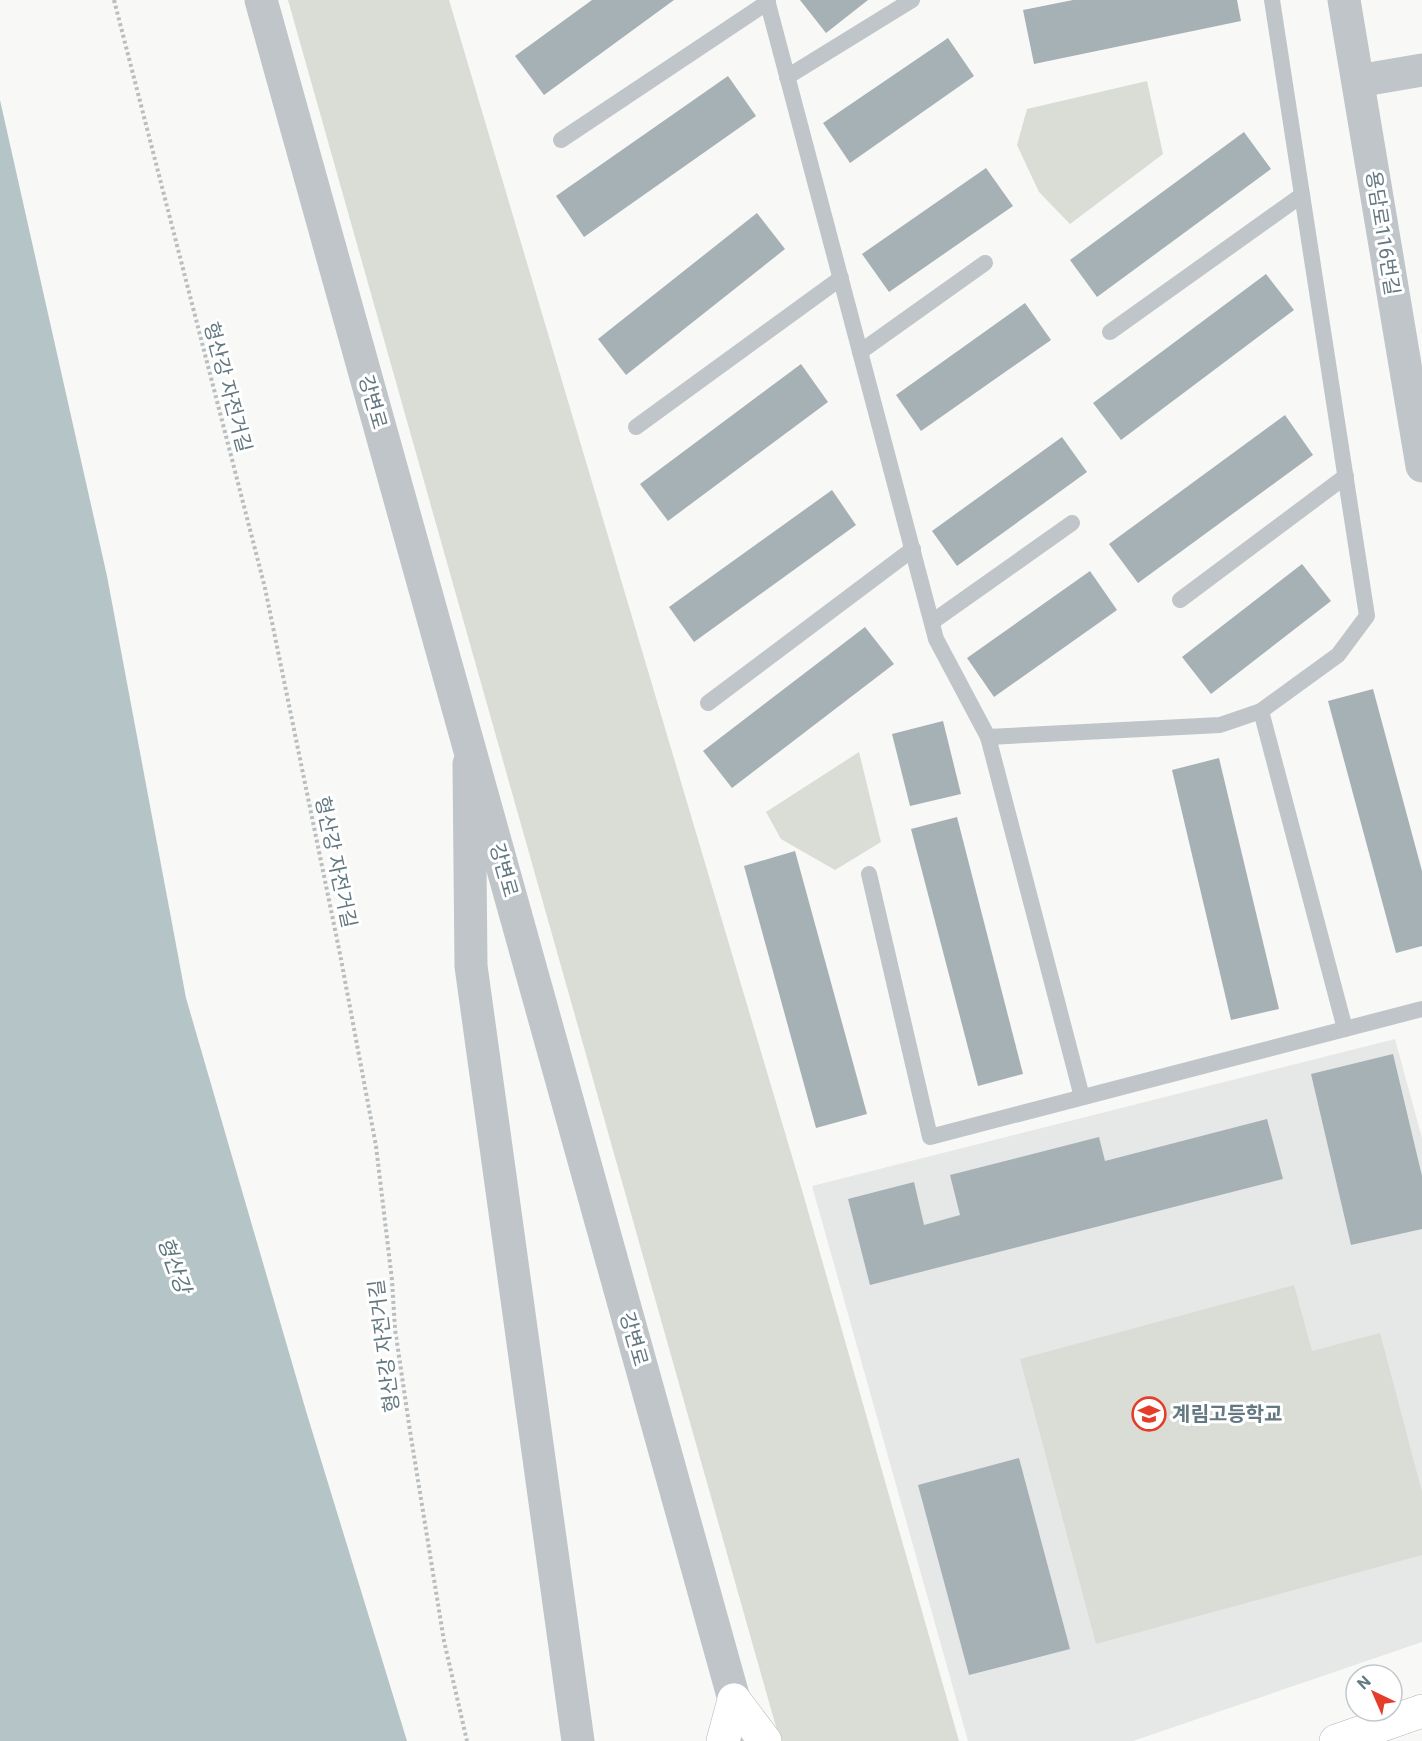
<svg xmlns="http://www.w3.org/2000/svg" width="1422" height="1741" viewBox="0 0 1422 1741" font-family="Roboto,'Noto Sans KR',sans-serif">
  <rect width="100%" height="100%" fill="#f8f8f6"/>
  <path fill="#e6e8e7" d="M1395,1039l27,99v504l-289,99h-165l-156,-555z"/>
  <g fill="#d9ddd5">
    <path d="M288,0h161l353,1190 157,551h-179z"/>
    <path d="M1147,81l16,73 -93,70 -31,-32 -22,-47 10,-36z"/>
    <path d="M859,752l22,90 -46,28 -54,-31 -15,-27z"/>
    <path d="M1294,1285l18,66 68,-18 42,159v63l-326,89 -76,-285z"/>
  </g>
  <path fill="#b5c5c7" d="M0,100l107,476 79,422 120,413 101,330h-407z"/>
  <g fill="#a6b1b5">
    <path d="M592,0h82l-130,95 -29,-39z"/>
    <path d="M800,0h68l-42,33z"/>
    <path d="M1073,0h164l4,21 -207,43 -11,-54z"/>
    <path d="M948,38l26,38 -124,87 -27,-40z"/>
    <path d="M728,76l28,40 -172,121 -28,-41z"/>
    <path d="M1244,132l27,37 -174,128 -27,-37z"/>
    <path d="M986,168l27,38 -124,86 -27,-38z"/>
    <path d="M757,213l28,36 -159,126 -28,-36z"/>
    <path d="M1266,274l28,36 -173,130 -28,-37z"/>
    <path d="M1025,303l26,37 -130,91 -25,-36z"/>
    <path d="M801,364l27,38 -160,119 -28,-37z"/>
    <path d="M1285,415l28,40 -175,128 -29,-39z"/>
    <path d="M1062,437l25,35 -130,94 -25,-35z"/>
    <path d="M832,490l24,35 -162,117 -25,-35z"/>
    <path d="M1302,564l29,37 -120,93 -29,-37z"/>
    <path d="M1090,571l27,39 -123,87 -27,-39z"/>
    <path d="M865,627l29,37 -162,124 -29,-37z"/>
    <path d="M1373,689l49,182v75l-26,7 -68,-252z"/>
    <path d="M943,721l18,73 -51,12 -18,-72z"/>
    <path d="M1219,758l60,251 -48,11 -59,-250z"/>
    <path d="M957,817l66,257 -45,12 -67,-257z"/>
    <path d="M795,851l72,263 -51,14 -72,-262z"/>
    <path d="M1393,1054l29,122v53l-71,16 -40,-171z"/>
    <path d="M1267,1119l16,60 -413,106 -22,-86 66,-17 10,43 36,-10 -10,-40 149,-38 6,24z"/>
    <path d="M1019,1458l51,191 -101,26 -51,-190z"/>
  </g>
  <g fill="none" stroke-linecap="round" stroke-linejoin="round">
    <defs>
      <g id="secondary">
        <path d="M734,1700l31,41"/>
        <path d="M723,1741l11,-41"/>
        <path d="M1336,1741l86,-30"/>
      </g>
    </defs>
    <use href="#secondary" stroke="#b1b9bd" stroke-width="34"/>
    <path stroke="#b9bec0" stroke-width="4" stroke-dasharray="3 3" stroke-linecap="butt" d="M114,0l151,588 75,366 36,192 16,134 3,49 15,102 34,210 23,100"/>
    <g stroke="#bfc5c8" stroke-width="16">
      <path d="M767,0l169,639 52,98 94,360"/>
      <path d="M787,77l125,-77"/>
      <path d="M561,140l207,-138"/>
      <path d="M1110,332l192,-137"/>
      <path d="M860,352l125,-89"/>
      <path d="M636,427l205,-149"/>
      <path d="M1180,600l166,-124"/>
      <path d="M932,622l140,-99"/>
      <path d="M708,703l205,-154"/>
      <path d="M1261,711l84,318"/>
      <path d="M988,737l232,-12 41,-14 77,-56 29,-39 -95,-616"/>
      <path d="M869,874l61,263 492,-128"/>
    </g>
    <g stroke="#bfc5c8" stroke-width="33">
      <path d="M1344,0l78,466"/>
      <path d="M1358,81l64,-11"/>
      <path d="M469,764l2,202 107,775"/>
    </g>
    <path stroke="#bfc5c8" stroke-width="33" d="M261,0l481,1728"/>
    <use href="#secondary" stroke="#fff" stroke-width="33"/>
  </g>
  <defs>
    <symbol id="school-ring" viewBox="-11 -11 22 22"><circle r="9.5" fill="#fff" stroke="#e43d29" stroke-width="1.5"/><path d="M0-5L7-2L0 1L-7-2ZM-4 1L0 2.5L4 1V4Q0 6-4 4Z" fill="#e43d29"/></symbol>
  </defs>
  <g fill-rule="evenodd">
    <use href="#school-ring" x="1130" y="1395" width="38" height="38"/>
  </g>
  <g text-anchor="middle" stroke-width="6" stroke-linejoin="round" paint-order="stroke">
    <g font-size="20" fill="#637881" stroke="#fff">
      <text transform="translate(1383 233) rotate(81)" y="7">용담로116번길</text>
      <text transform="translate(228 387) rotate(75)" y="7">형산강 자전거길</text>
      <text transform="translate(373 402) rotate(74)" y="7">강변로</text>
      <text transform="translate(336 862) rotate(78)" y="7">형산강 자전거길</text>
      <text transform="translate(504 870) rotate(74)" y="7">강변로</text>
      <text transform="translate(634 1339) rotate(74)" y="7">강변로</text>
      <text transform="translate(384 1346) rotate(-97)" y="7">형산강 자전거길</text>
    </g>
    <g font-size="20" font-weight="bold" fill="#637881" stroke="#fff" text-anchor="start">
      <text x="1172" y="1421">계림고등학교</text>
    </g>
    <g font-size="21" font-style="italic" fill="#5e777b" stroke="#fff">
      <text transform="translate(174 1265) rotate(70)" y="7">형산강</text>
    </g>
  </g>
  <g transform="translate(1374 1693) rotate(316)"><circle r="28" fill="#ffffff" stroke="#c1c9cd" stroke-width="1.5"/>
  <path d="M0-4.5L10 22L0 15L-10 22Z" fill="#e43d29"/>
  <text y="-9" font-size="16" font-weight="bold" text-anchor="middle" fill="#637881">N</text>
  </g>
</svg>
